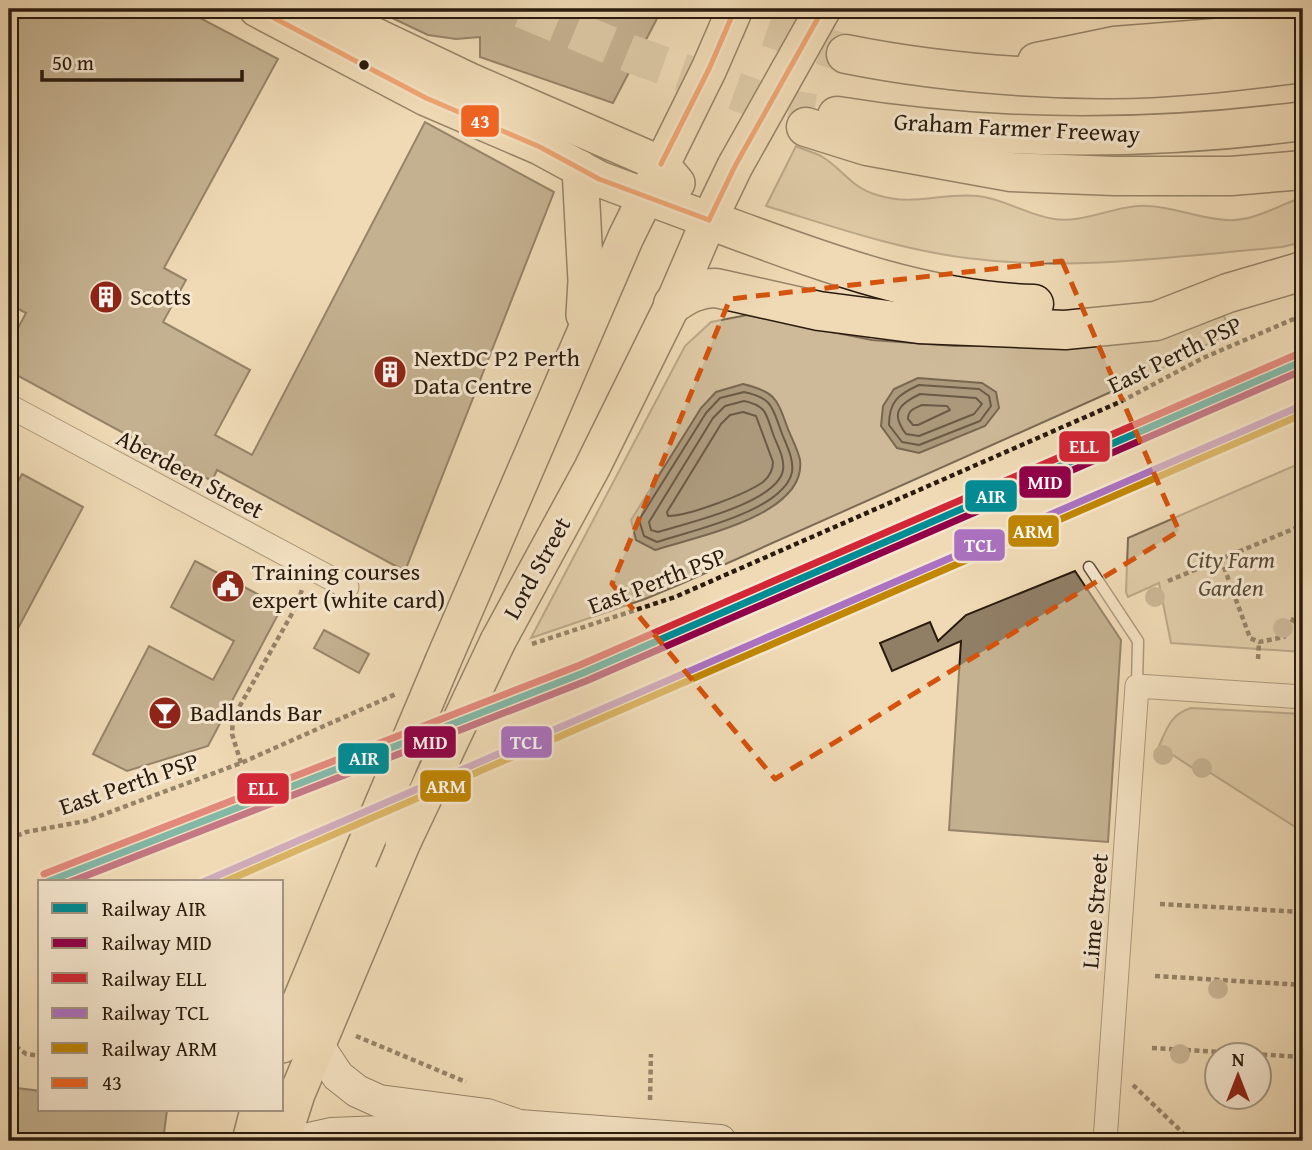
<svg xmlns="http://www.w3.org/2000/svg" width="1312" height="1150" viewBox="0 0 1312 1150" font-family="'Gentium Book Plus',serif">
  <rect width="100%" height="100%" fill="#efdab5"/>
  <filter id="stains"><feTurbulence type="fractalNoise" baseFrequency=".00286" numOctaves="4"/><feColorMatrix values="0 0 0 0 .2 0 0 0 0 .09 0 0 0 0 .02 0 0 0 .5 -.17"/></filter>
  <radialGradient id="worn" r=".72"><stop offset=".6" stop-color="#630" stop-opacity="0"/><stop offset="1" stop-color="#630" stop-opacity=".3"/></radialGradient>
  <g fill="#ceba99" stroke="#7c6a54" stroke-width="2">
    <path d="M796,146c8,4 17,6 25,10 22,13 29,31 56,39 38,12 64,-3 101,1 27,3 49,19 76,23 30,5 63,-15 94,-13 27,1 52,13 79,14 26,2 52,-15 76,-23v45l-21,5c-105,9 -209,25 -315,11 -68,-8 -135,-32 -201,-52z"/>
    <path d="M747,315l125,25 83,6 104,-2 81,-8 84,-20 6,17 -79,41 -468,209 -38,16 -114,39 154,-292 26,-24z"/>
    <path d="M1303,462v190l-132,-9 -12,-60 -31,14 -2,-5 2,-54z"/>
    <path d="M1191,708l112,6v118l-94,-60 -4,4 -46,-30c8,-18 12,-32 32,-38z"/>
  </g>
  <g fill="#ac997c" stroke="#786750" stroke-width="2">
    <path d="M918,378l64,5 14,9 3,16 -14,18 -66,27 -22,-5 -16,-22 2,-20 11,-17z"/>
    <path d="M743,384c33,8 34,15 45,45 4,10 10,21 12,31 7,56 -106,77 -145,90l-19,-10 -5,-20 70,-112 15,-16z"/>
  </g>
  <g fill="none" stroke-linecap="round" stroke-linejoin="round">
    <g stroke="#6b5a45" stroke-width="2">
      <path d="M919,385l60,4 10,7 2,10 -11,15 -61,24 -17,-3 -13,-17c0,-24 10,-31 30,-40z"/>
      <path d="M744,392c28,6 28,14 37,39 5,14 13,27 11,41 -8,39 -102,59 -135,70l-13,-6 -5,-16 67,-107 14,-15z"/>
      <path d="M920,394l56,4 6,6 -8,10 -55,22 -13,-2c-16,-21 -7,-30 14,-40z"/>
      <path d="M744,401c23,5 22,13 29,33 4,11 12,24 10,36 -6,33 -96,53 -125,62l-7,-2 -2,-8 64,-104 12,-12z"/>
      <path d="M922,405l25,1 3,4 -32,15h-5l-5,-6c0,-9 7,-11 14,-14z"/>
      <path d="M743,412l13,4 17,46c0,8 -4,15 -10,20 -17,12 -74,34 -95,34l-1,-4 54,-88 9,-9z"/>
    </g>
  </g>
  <g fill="#907e65" stroke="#2a1b0e" stroke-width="2">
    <path d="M9,9h174l95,50 -114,209 22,12 -23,42 87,48 -35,65 37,20 173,-333 129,70 -149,379 -188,-101 -5,11 -203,-110v-26l17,-32 -17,-9z"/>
    <path d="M373,9h289l-49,94 -133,-46v-20l-24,2 -28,-4z"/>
    <path d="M22,474l61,33 -74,138v-146z"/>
    <path d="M195,561l87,46 -74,139 -81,25 -34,-17 56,-108 64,34 21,-39 -63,-34z"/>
    <path d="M1075,571l46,69 -13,202 -159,-12 12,-189 -69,30 -12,-28 50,-21 8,19 28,-26z"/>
    <path d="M324,630l45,24 -10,19 -45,-25z"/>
    <path d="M9,1087l31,4v19h127l-4,31h-154z"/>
  </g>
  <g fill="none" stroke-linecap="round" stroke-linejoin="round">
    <g stroke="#c8b494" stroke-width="38" stroke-dasharray="38 19" stroke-linecap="butt">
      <path d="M522,9l109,45 151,54 32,5"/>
      <path d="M714,9l132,45"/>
    </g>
    <defs>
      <path id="lane" d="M1089,567l49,74 -1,45"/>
      <g id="street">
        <path d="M9,406l338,181"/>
        <path d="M1105,1141l32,-455 166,11"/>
      </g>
      <g id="secondary">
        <path d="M318,1046l20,30 19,15 22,10 108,14 32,11 201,15"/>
        <path d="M300,1141l31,-7 51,-2 102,6 35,-12"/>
      </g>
      <g id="primary">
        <path d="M257,9l169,89 114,49 59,32 110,41"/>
        <path d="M319,9l151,72 191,83 16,19"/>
        <path d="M580,168l6,113 -2,34"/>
        <path d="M498,641l94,-173 81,-164 36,-84 26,-54 88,-157"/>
        <path d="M443,661l183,-424 83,-168 26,-60"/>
        <path d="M282,1045l77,-185"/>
        <path d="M250,1141l8,-31"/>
        <path d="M282,1141l15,-47 106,-252"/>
      </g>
      <g id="highway">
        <path d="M846,54c84,17 169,24 255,25 67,1 136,-8 202,-16"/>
        <path d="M1037,62l77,-16 154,-12 35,-6"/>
        <path d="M837,116c154,25 312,25 466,5"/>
        <path d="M806,127l61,19 144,26 103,4h117l72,-6"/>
        <path d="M709,220c104,38 212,81 325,84"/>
        <path d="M673,304c14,-10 26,-16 43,-16l103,23 100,13 146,6 91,-9 72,-28 75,-22"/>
      </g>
    </defs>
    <use href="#lane" stroke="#5b4b38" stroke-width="13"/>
    <use href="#street" stroke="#5b4b38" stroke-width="25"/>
    <use href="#secondary" stroke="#2a1b0e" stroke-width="34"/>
    <use href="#primary" stroke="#2a1b0e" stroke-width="38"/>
    <use href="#highway" stroke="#2a1b0e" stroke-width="41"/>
    <g stroke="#2a1b0e" stroke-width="4.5" stroke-dasharray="5 3.5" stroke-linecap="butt">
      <path d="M1221,559l29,79 9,4 25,-5 15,-29 4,-48"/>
      <path d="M1168,581l135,-56"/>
      <path d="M532,644l143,-47 447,-196 81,-43 100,-43"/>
      <path d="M1258,659l1,-17"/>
      <path d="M241,763l-9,-29 1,-16 65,-115 4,-14"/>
      <path d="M9,839l17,-7 60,-11 155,-58 155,-69"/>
      <path d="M1160,904l143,8"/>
      <path d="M1155,976l148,9"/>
      <path d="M356,1036l110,46"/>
      <path d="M9,1041l17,13 14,2"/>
      <path d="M1152,1048l151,9"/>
      <path d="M1133,1085l50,48"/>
      <path d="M650,1100l1,-46"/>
    </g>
    <use href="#lane" stroke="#f5e7cf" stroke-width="10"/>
    <use href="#street" stroke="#f5e7cf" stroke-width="23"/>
    <use href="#secondary" stroke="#f5e7cf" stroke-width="32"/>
    <use href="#primary" stroke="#efdab5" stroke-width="35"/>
    <use href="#highway" stroke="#efdab5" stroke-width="38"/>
    <defs>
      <g id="primary-bridge">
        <path d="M403,842l95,-201"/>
        <path d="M359,860l84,-199"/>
      </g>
    </defs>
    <use href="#primary-bridge" stroke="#2a1b0e" stroke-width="38" stroke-linecap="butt"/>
    <use href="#primary-bridge" stroke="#efdab5" stroke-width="35"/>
    <defs>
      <g id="bus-1">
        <path d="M257,9l169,89 114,49 59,32 110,41"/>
        <path d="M661,164l48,-95 26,-60"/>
        <path d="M709,220l26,-54 88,-157"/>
      </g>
    </defs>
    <use href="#bus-1" stroke="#f5e7cf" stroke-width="10"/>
    <use href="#bus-1" stroke="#f26522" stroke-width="5"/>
    <defs>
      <path id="rail-1" d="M47,882l536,-209 720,-312"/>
      <path id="rail-2" d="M70,882l516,-201 717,-311"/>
      <path id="rail-3" d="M44,874l536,-209 720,-312"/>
      <path id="rail-4" d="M203,882l1100,-477"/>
      <path id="rail-5" d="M224,882l1079,-468"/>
    </defs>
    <use href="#rail-1" stroke="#f5e7cf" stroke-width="12"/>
    <use href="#rail-2" stroke="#f5e7cf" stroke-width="12"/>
    <use href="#rail-3" stroke="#f5e7cf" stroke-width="12"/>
    <use href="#rail-4" stroke="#f5e7cf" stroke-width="12"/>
    <use href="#rail-5" stroke="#f5e7cf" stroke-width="12"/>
    <use href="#rail-1" stroke="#008c95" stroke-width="7"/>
    <use href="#rail-2" stroke="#910048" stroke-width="7"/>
    <use href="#rail-3" stroke="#d32737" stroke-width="7"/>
    <use href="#rail-4" stroke="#ab72c2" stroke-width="7"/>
    <use href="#rail-5" stroke="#c08604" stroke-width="7"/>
  </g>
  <g fill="#9e8b70">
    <circle cx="1155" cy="597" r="10"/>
    <circle cx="1283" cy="628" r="10"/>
    <circle cx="1163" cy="755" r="10"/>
    <circle cx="1202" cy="768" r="10"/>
    <circle cx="1218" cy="989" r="10"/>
    <circle cx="1180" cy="1054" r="10"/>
  </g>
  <path d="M0 0H1312V1150H0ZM1062,261l117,270 -404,248 -163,-195 118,-285z" fill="#efdab5" fill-opacity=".55" fill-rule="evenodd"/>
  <path fill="none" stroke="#d5530c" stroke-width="5" stroke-dasharray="14 9" stroke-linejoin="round" d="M1062,261l117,270 -404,248 -163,-195 118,-285z"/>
  <defs>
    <symbol id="building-disc" viewBox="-11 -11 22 22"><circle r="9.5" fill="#8f2418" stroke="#f5e7cf"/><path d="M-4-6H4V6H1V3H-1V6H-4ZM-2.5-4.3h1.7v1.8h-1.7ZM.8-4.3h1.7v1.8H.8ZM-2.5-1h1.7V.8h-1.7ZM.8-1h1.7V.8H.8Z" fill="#fff"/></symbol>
    <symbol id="civic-disc" viewBox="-11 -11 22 22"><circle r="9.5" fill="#8f2418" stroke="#f5e7cf"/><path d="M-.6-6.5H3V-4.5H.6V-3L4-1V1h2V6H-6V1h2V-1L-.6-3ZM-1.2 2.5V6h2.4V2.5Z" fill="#fff"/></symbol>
    <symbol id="bar-disc" viewBox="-11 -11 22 22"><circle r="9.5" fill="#8f2418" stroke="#f5e7cf"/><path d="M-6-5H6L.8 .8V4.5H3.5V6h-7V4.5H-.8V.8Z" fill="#fff"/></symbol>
  </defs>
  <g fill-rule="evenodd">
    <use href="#building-disc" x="87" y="278" width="38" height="38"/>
    <use href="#building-disc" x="371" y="353" width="38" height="38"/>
    <use href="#civic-disc" x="209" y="567" width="38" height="38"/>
    <use href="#bar-disc" x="146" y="694" width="38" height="38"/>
  </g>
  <circle fill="#2a1b0e" stroke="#f5e7cf" stroke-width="2.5" cx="364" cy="65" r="6"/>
  <g text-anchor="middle" stroke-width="6" stroke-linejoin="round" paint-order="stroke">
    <g font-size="24" fill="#2a1b0e" stroke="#f5e7cf">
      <text transform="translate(1017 128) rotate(3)" y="8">Graham Farmer Freeway</text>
      <text transform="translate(1175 355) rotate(-26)" y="8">East Perth PSP</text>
      <text transform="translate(190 474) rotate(28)" y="8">Aberdeen Street</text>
      <text transform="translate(537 568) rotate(-61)" y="8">Lord Street</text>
      <text transform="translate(657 581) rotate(-21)" y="8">East Perth PSP</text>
      <text transform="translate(129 784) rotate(-19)" y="8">East Perth PSP</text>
      <text transform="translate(1095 911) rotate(-85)" y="8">Lime Street</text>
    </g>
    <g font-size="24" fill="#2a1b0e" stroke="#f5e7cf" text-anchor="start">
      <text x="130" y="305">Scotts</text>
      <text x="414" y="366">NextDC P2 Perth<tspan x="414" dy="28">Data Centre</tspan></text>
      <text x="252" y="580">Training courses<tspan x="252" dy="28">expert (white card)</tspan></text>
      <text x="190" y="721">Badlands Bar</text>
    </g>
    <g font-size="24" font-style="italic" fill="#5b4b38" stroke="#f5e7cf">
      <text x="1231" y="568">City Farm<tspan x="1231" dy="28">Garden</tspan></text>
    </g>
  </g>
  <g stroke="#f5e7cf" stroke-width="2.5">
    <rect x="460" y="104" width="40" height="34" rx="7" fill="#f26522"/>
    <rect x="1058" y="430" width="53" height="33" rx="7" fill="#d32737"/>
    <rect x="1018" y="465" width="54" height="34" rx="7" fill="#910048"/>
    <rect x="964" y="479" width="54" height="34" rx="7" fill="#008c95"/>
    <rect x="1007" y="514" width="53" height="34" rx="7" fill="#c08604"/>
    <rect x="953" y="528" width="53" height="34" rx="7" fill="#ab72c2"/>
    <rect x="403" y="725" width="54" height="34" rx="7" fill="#910048"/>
    <rect x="500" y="725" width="53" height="34" rx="7" fill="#ab72c2"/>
    <rect x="337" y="742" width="53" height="33" rx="7" fill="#008c95"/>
    <rect x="419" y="769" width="53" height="34" rx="7" fill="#c08604"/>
    <rect x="236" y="772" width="54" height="33" rx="7" fill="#d32737"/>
  </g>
  <g font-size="19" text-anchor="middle" font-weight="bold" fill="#fff">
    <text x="480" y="128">43</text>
    <text x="1084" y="453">ELL</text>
    <text x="1045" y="489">MID</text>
    <text x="991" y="503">AIR</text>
    <text x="1033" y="538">ARM</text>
    <text x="980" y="552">TCL</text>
    <text x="430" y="749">MID</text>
    <text x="526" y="749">TCL</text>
    <text x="364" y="765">AIR</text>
    <text x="446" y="793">ARM</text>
    <text x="263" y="795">ELL</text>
  </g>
  <rect width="1312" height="1150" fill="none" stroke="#efdab5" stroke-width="35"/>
  <rect x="10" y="10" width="1291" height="1129" fill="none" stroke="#2a1b0e" stroke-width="3.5"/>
  <rect x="18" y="18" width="1277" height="1115" fill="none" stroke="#2a1b0e" stroke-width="2"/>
  <rect x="38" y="880" width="245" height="231" fill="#f5e7cf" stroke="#a49582" stroke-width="2"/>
  <rect x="52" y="903" width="35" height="10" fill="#008c95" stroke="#a49582" stroke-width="2"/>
  <text x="102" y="916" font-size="21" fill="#2a1b0e">Railway AIR</text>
  <rect x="52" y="938" width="35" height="10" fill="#910048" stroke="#a49582" stroke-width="2"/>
  <text x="102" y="950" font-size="21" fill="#2a1b0e">Railway MID</text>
  <rect x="52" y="973" width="35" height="10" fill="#d32737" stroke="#a49582" stroke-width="2"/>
  <text x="102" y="986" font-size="21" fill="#2a1b0e">Railway ELL</text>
  <rect x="52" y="1008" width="35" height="10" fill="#ab72c2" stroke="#a49582" stroke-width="2"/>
  <text x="102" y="1020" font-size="21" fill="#2a1b0e">Railway TCL</text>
  <rect x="52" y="1043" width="35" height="10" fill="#c08604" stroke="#a49582" stroke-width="2"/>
  <text x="102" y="1056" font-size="21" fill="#2a1b0e">Railway ARM</text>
  <rect x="52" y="1078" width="35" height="10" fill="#f26522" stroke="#a49582" stroke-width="2"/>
  <text x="102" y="1090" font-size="21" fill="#2a1b0e">43</text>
  <g transform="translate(1238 1076)"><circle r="33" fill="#f5e7cf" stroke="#a49582" stroke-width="2"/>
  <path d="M0-5L12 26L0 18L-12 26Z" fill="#8f2418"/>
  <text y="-10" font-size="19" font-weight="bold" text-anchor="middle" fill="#2a1b0e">N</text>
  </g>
  <path d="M42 70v10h200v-10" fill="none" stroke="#2a1b0e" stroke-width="3.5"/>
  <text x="52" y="70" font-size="21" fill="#2a1b0e" stroke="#f5e7cf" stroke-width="5" paint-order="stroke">50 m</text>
  <rect width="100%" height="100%" filter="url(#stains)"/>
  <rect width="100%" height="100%" fill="url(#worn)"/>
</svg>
